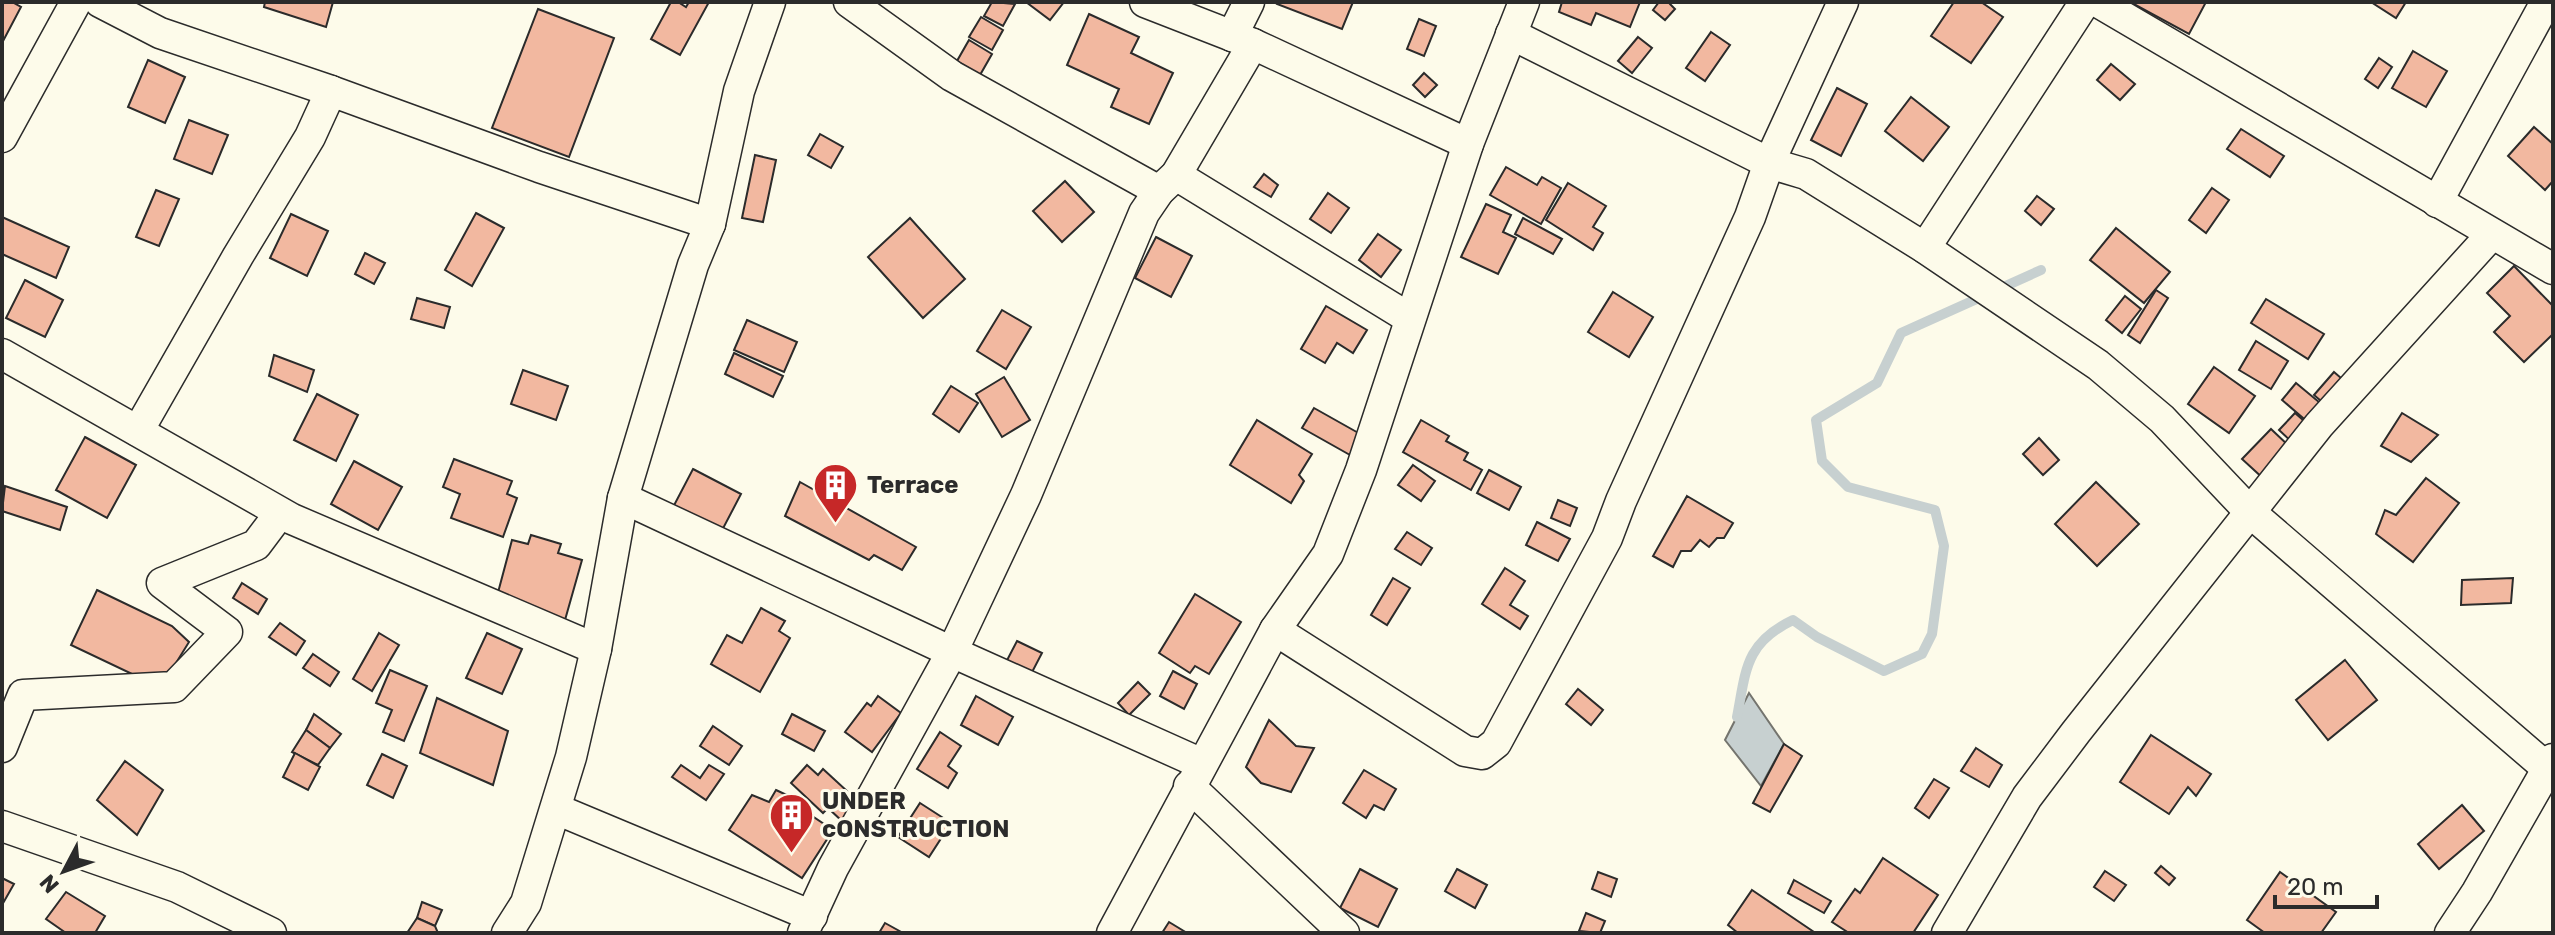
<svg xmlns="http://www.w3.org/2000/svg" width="2555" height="935" viewBox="0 0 2555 935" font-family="Rubik,sans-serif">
  <rect width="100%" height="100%" fill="#fdfbea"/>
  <path fill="#c7d0d0" stroke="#74746e" stroke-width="2" d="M1749,693l35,51 -23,42 -36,-46z"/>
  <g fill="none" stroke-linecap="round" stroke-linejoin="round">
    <path stroke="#c7d0d0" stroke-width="10" d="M1737,717c9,-47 8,-74 56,-97l24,17 67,34 38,-17 10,-20 12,-88 -9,-36 -87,-23 -26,-26 -6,-41 61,-37 24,-50 140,-63"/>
  </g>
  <g fill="#f2b8a0" stroke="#2b2b2b" stroke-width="2">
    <path d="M2,2h10l9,5 -19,36z"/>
    <path d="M265,2h68l-7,25 -62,-20z"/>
    <path d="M671,2h7l8,5 3,-5h20l-29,53 -29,-16z"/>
    <path d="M992,2l23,2 -12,22 -19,-10z"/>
    <path d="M1026,2h38l-14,18z"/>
    <path d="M1278,2h75l-11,27 -65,-25z"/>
    <path d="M1562,2h78l-10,25 -34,-14 -5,12 -32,-13z"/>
    <path d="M1659,2h12l-1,2 5,5 -10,11 -12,-10z"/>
    <path d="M1954,2h27l22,15 -32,46 -40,-27z"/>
    <path d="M2130,2h76l-17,32z"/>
    <path d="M2371,2h35l-10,16z"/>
    <path d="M538,9l76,29 -45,119 -77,-29z"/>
    <path d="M1089,14l50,23 -8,16 42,20 -24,51 -38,-17 8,-18 -52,-24z"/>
    <path d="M981,17l22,13 -11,20 -23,-13z"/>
    <path d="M1419,19l17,7 -12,30 -17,-7z"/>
    <path d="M1711,32l19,13 -25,36 -19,-13z"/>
    <path d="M1638,37l14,11 -20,25 -14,-12z"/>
    <path d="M969,40l23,14 -12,21 -23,-14z"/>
    <path d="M2413,51l34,20 -21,36 -34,-19z"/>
    <path d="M2379,58l13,9 -14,21 -13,-9z"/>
    <path d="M148,60l37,17 -20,46 -37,-16z"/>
    <path d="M2111,64l24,20 -15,16 -23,-20z"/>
    <path d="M1424,73l13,12 -12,12 -12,-12z"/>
    <path d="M1837,88l30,16 -26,52 -30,-16z"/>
    <path d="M1911,97l38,30 -26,34 -38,-30z"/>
    <path d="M189,120l39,15 -16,39 -38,-15z"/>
    <path d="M2534,127l19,17v37l-8,9 -37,-34z"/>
    <path d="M2241,129l43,27 -14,21 -43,-28z"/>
    <path d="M820,134l23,13 -12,21 -23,-13z"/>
    <path d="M755,155l21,5 -13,62 -21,-4z"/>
    <path d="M1506,167l31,18 5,-8 19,11 -20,36 -51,-29z"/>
    <path d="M1264,174l14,11 -7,12 -17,-10z"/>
    <path d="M1065,181l29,31 -32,30 -29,-31z"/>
    <path d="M1568,183l38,23 -13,21 10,6 -10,17 -47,-30z"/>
    <path d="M2212,188l17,12 -23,33 -17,-13z"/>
    <path d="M156,190l23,9 -20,47 -23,-9z"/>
    <path d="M1328,193l21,15 -18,25 -21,-14z"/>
    <path d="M2037,196l17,13 -13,16 -16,-14z"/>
    <path d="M1486,204l25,11 -8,17 13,6 -18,36 -37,-17z"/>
    <path d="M476,213l28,15 -32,58 -27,-16z"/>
    <path d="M291,214l37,17 -21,45 -37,-18z"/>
    <path d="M2,217l67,30 -13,31 -54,-24z"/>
    <path d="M910,218l55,61 -42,39 -55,-61z"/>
    <path d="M1523,218l39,21 -9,15 -38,-20z"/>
    <path d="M2116,228l54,44 -26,31 -54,-43z"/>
    <path d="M1378,234l23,16 -20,27 -22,-17z"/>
    <path d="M1156,237l36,19 -21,41 -36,-19z"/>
    <path d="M365,253l20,10 -11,21 -19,-10z"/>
    <path d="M2514,266l39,40v28l-29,28 -30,-30 16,-16 -23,-23z"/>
    <path d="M25,280l38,20 -18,37 -39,-19z"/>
    <path d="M2156,290l12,8 -28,45 -12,-8z"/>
    <path d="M1613,292l40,25 -24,40 -41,-25z"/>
    <path d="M2125,296l16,13 -19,24 -16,-13z"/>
    <path d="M417,298l33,9 -6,21 -33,-9z"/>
    <path d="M2266,299l58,35 -16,25 -57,-36z"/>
    <path d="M1326,306l41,24 -14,23 -16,-10 -12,20 -24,-14z"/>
    <path d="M1002,310l29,17 -25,42 -29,-18z"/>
    <path d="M747,320l50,22 -13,30 -50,-22z"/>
    <path d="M2256,341l32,20 -17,28 -32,-19z"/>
    <path d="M734,353l49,23 -10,21 -48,-23z"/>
    <path d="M274,355l40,15 -7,22 -38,-16z"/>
    <path d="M2214,367l41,29 -26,37 -41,-29z"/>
    <path d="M523,370l45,16 -12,34 -45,-16z"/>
    <path d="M2334,372l14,12 -20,23 -14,-12z"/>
    <path d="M1004,377l26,43 -28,17 -26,-43z"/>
    <path d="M2296,383l29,24 -15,17 -28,-24z"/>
    <path d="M951,386l27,17 -19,29 -26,-18z"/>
    <path d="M317,394l41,21 -22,46 -42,-21z"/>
    <path d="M1314,408l48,27 -12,20 -48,-27z"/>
    <path d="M2295,413l16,14 -16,18 -16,-15z"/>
    <path d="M2402,413l36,22 -27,27 -30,-16z"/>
    <path d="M1257,420l55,34 -13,21 5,6 -13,22 -61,-38z"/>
    <path d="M1421,420l28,16 -3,5 22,12 -4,7 18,10 -11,20 -68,-38z"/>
    <path d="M2271,429l22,21 -28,30 -23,-21z"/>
    <path d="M85,437l51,28 -29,53 -51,-28z"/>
    <path d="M2039,438l20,22 -16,15 -20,-21z"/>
    <path d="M454,459l58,22 -5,13 10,4 -14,39 -52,-19 9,-24 -17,-7z"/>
    <path d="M354,461l48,26 -24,43 -47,-26z"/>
    <path d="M1413,465l22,16 -14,20 -23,-16z"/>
    <path d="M693,469l48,25 -23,44 -48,-25z"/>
    <path d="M1489,470l32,17 -12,23 -32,-17z"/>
    <path d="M2426,478l33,25 -46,59 -37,-28 9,-24 11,5z"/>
    <path d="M800,482l116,65 -14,23 -28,-15 -5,5 -84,-44z"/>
    <path d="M2096,482l43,42 -42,42 -42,-42z"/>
    <path d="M5,486l62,21 -7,23 -58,-19z"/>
    <path d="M1687,496l46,27 -9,15h-7l-8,9 -9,-7 -9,11h-10l-8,16 -20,-11z"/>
    <path d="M1558,500l19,8 -7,18 -19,-8z"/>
    <path d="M1537,522l33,17 -12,22 -32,-16z"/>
    <path d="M1407,532l25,16 -11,17 -26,-16z"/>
    <path d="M531,535l30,9 -3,9 24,7 -17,60 -69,-20 16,-60 16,4z"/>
    <path d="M1505,568l20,13 -15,24 18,11 -8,13 -38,-25z"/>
    <path d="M1393,578l17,10 -23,37 -16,-10z"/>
    <path d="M2513,578l-2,25 -50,2 1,-25z"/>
    <path d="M242,583l25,16 -9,15 -25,-16z"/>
    <path d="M97,590l75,36 17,16 -21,34 -36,-2 -61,-29z"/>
    <path d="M1195,594l46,28 -32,52 -14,-8 -5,7 -31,-20z"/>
    <path d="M761,608l24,13 -6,10 11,7 -30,54 -49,-28 16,-29 15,8z"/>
    <path d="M280,623l25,18 -9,14 -27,-18z"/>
    <path d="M379,633l20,12 -27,46 -19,-12z"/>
    <path d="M487,633l35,16 -20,45 -36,-16z"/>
    <path d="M1017,641l25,12 -13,25 -25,-12z"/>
    <path d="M313,654l26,18 -9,14 -27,-18z"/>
    <path d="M2345,660l32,40 -49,40 -32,-40z"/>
    <path d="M390,670l37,16 -23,55 -21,-9 9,-22 -16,-7z"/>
    <path d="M1173,671l24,13 -13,25 -24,-13z"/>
    <path d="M1138,682l12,12 -21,21 -11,-12z"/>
    <path d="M1578,689l25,21 -12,15 -25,-21z"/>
    <path d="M878,696l23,17 -29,39 -27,-20 22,-29 4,3z"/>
    <path d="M976,696l37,21 -15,28 -37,-20z"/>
    <path d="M437,698l71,33 -15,54 -73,-32z"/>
    <path d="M314,714l27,20 -11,14 -24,-18z"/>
    <path d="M792,714l33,17 -11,20 -32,-17z"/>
    <path d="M1269,720l27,26 18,2 -23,44 -30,-9 -15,-16z"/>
    <path d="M713,726l29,20 -13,19 -29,-19z"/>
    <path d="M306,730l24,18 -12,17 -26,-13z"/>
    <path d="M940,732l21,14 -13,20 9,7 -9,15 -31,-19z"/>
    <path d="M2151,735l60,39 -15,22 -8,-9 -19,27 -49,-32z"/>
    <path d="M1784,744l18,12 -32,56 -17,-9z"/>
    <path d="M1976,748l26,17 -13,22 -28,-16z"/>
    <path d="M295,753l25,14 -12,23 -25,-13z"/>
    <path d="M382,754l25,12 -14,32 -26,-13z"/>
    <path d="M125,761l38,29 -26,45 -40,-35z"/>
    <path d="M681,765l19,13 9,-13 15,9 -18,26 -34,-23z"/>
    <path d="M807,765l11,10 5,-6 37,34 -17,19 -15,-14 -5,5 -32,-30z"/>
    <path d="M1364,770l32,19 -12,21 -10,-5 -8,13 -23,-15z"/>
    <path d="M1934,779l15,9 -20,30 -14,-10z"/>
    <path d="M776,790l15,7 -4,9 19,13 3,-5 24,16 -31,48 -73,-48 23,-35 17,7z"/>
    <path d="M920,803l31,20 -22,34 -31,-20z"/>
    <path d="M2462,805l22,26 -45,38 -21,-25z"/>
    <path d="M1883,858l55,37 -25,38h-64l-17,-11 23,-33 5,4z"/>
    <path d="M2161,866l14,12 -6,7 -14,-12z"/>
    <path d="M1360,869l37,20 -19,38 -38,-19z"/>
    <path d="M1457,869l30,16 -12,23 -30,-17z"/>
    <path d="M2105,871l21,14 -12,16 -20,-14z"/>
    <path d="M1598,872l19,7 -6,18 -19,-8z"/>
    <path d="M2280,872l56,40 -15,21h-56l-18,-13z"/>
    <path d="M2,878l12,6 -12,21z"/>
    <path d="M1794,880l37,21 -7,12 -36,-20z"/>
    <path d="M1752,890l62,42v1h-76l-10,-8z"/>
    <path d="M66,892l39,24 -10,17h-29l-20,-14z"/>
    <path d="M422,902l20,8 -7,16 -18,-8z"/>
    <path d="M1586,913l19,8 -5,12 -21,-2z"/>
    <path d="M417,918l18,8 3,7h-31z"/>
    <path d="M1169,922l18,11h-25z"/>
    <path d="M885,923l18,10h-24z"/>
  </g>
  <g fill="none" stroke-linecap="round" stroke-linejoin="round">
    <defs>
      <g id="minor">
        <path d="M100,2l60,31 171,58 208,76 171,57"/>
        <path d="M849,2l103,74 207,115"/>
        <path d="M1145,2l108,42 215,100"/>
        <path d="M2098,2l455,267"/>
        <path d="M1511,34l258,129 37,11 119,74 173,117 64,54 89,94 297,256"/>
        <path d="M1232,36l17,-34"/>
        <path d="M2,137l74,-135"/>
        <path d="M1176,175l233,143"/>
        <path d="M2437,202l109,-200"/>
        <path d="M1925,248l160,-246"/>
        <path d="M2,354l290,165 304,130"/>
        <path d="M138,431l100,-175 72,-119 21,-46"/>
        <path d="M623,498l329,154 250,112"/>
        <path d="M1275,630l190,121 17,3 14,-11 111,-205 14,-37 129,-284 19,-54 74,-161"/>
        <path d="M2,747l21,-52 151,-8 53,-55 -65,-49 94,-38 24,-32"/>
        <path d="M1189,786l155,147"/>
        <path d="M556,809l256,107"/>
        <path d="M2,826l175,61 94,46"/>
        <path d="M507,933l19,-30 45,-146 25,-108 27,-151 70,-233 17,-41 29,-133 31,-89"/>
        <path d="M803,933l30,-65 119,-216 74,-157 118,-282 15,-22 17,-16 77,-131"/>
        <path d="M1112,933l163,-303 53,-76 33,-84 107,-326 56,-142"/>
        <path d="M1947,933l80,-136 49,-65 243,-307 173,-191"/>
        <path d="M2450,933l27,-41 76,-133"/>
      </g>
    </defs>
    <use href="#minor" stroke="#2b2b2b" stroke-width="33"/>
    <use href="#minor" stroke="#fdfbea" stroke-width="30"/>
  </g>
  <defs>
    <symbol id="building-pin" viewBox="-11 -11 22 30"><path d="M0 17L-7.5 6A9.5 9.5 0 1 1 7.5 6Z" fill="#c62828" stroke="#fdfbea"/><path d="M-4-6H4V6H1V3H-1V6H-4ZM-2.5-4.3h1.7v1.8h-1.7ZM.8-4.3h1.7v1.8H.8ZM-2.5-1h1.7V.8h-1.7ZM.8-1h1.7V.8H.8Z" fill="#fff"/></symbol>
  </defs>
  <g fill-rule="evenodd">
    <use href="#building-pin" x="810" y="460" width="51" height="69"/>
    <use href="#building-pin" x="766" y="790" width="51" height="69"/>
  </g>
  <g text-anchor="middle" stroke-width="6" stroke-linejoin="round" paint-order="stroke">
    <g font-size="24" font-weight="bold" fill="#2b2b2b" stroke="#fdfbea" text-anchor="start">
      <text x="867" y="493">Terrace</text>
      <text x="822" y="809">UNDER<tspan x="822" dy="28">cONSTRUCTION</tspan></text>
    </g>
  </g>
  <rect width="2555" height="935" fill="none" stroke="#2b2b2b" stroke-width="8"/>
  <g transform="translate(64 871) rotate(229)" stroke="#fdfbea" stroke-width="6" paint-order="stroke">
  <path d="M0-6L14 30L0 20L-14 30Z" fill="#2b2b2b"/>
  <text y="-12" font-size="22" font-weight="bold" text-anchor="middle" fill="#2b2b2b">N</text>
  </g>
  <path d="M2275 895v12h102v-12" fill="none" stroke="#2b2b2b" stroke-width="4"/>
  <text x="2287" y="895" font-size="24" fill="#2b2b2b" stroke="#fdfbea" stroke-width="6" paint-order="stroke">20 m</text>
</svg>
